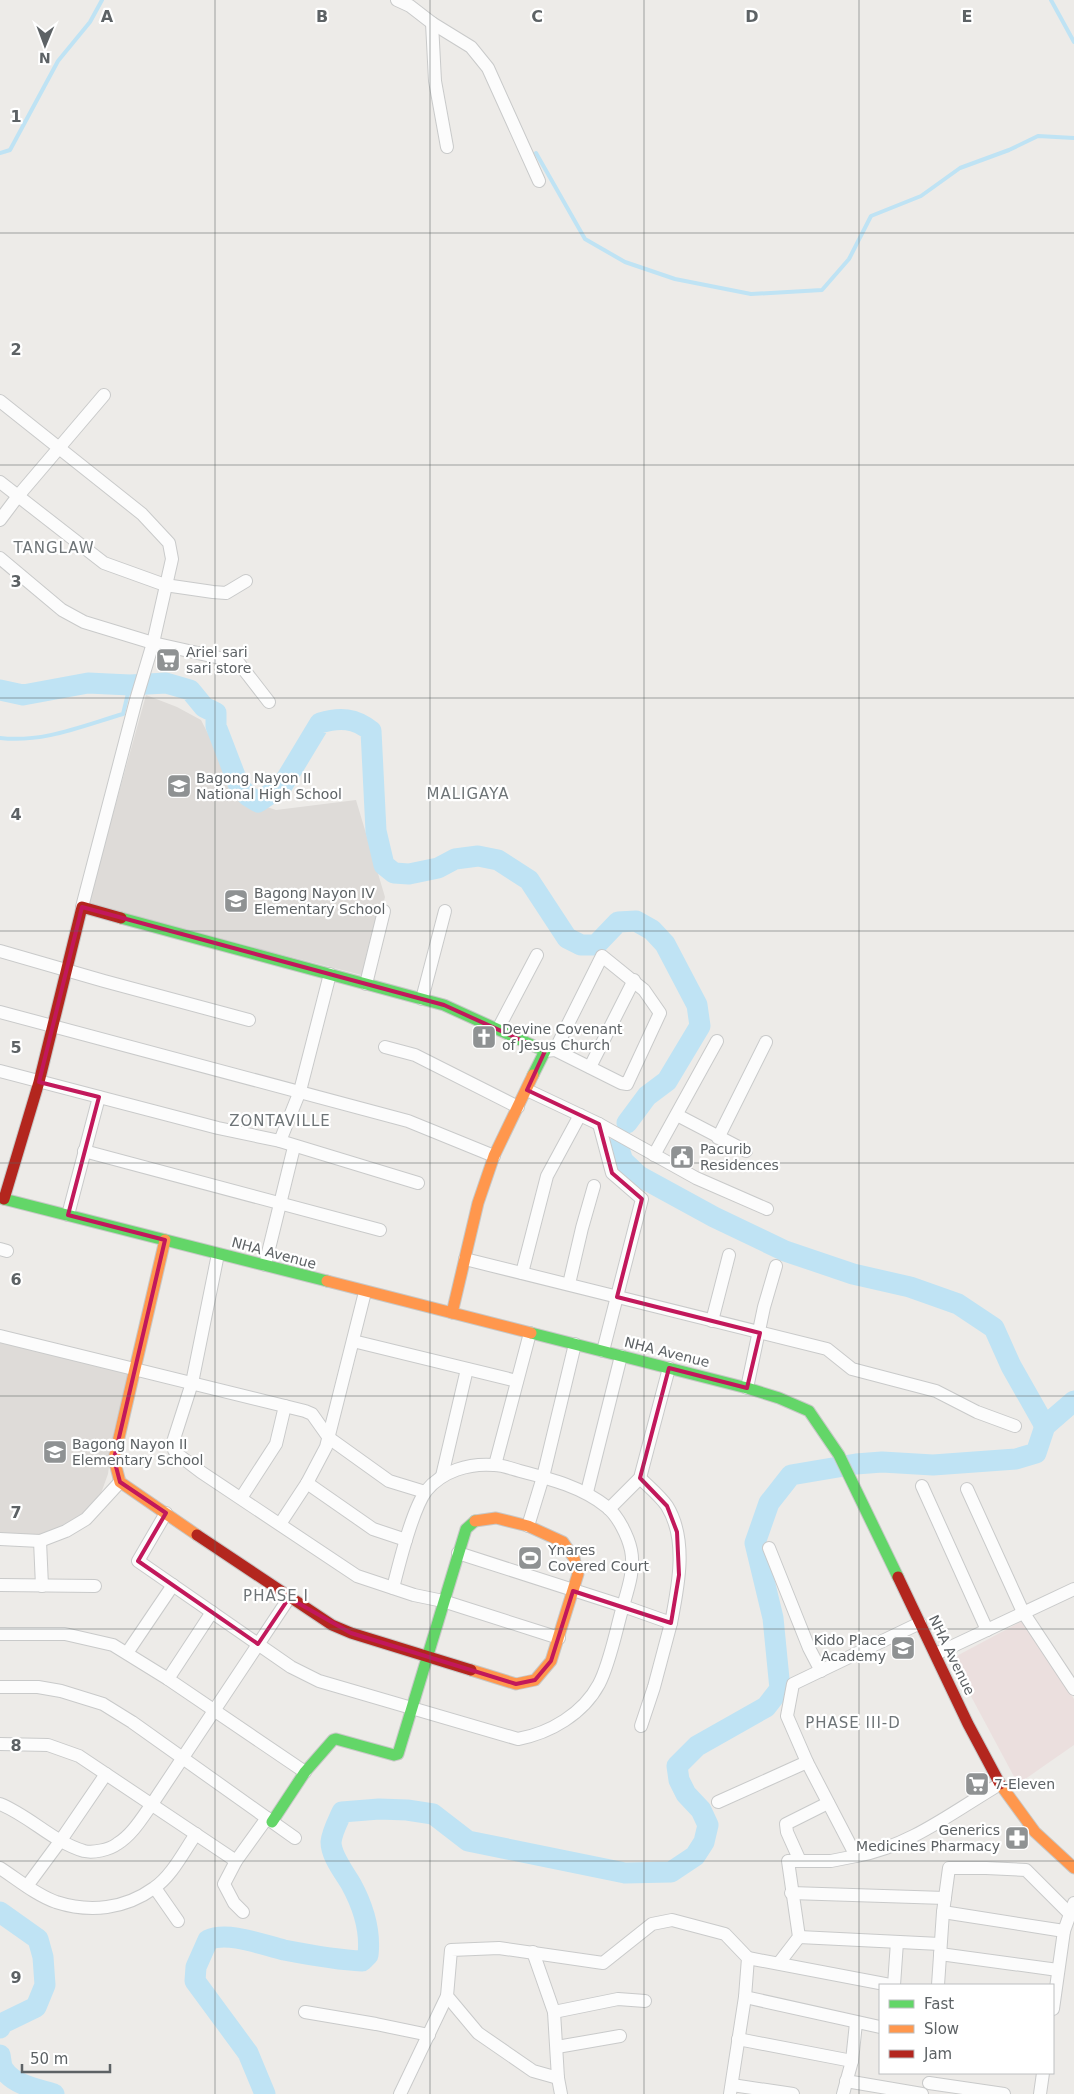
<svg xmlns="http://www.w3.org/2000/svg" width="1074" height="2094" viewBox="0 0 1074 2094" font-family="'DejaVu Sans',sans-serif">
  <rect width="100%" height="100%" fill="#edebe8"/>
  <g fill="#dedbd8">
    <path d="M146,695l31,12 24,13 27,53 16,26 32,11 80,-10 29,97 -20,79 -277,-72z"/>
    <path d="M0,1338l130,33 -16,59 -6,44 -12,33 -53,32 -43,-5z"/>
  </g>
  <path fill="#ebdfde" d="M1024,1620l50,79v46l-56,39 -67,-125z"/>
  <g fill="none" stroke-linecap="round" stroke-linejoin="round">
    <g stroke="#bfe3f4" stroke-width="4">
      <path d="M1051,0l23,42"/>
      <path d="M0,153l10,-3 48,-89 32,-39 12,-22"/>
      <path d="M536,153l49,86 40,23 50,17 76,15 71,-4 27,-31 22,-43 50,-20 39,-28 49,-18 29,-14 36,2"/>
      <path d="M0,738c43,5 82,-12 123,-24l7,-29"/>
    </g>
    <g stroke="#bfe3f4" stroke-width="21">
      <path d="M0,690l23,5 65,-12 42,2 36,-2 24,7 14,17 12,6v13l23,60 9,10 10,6 24,-16 38,-63c20,-6 35,-5 51,8l5,100 8,34 10,8 15,1 29,-6 17,-9 23,-3 20,4 31,20 38,58 14,7h15l22,-23 18,-1 16,9 13,14 32,61 3,21 -33,55 -20,15 -20,27"/>
      <path d="M618,1146l5,15 16,15 75,41 71,34 68,23 57,13 48,17 36,24 17,38 34,60"/>
      <path d="M0,1912l38,27 5,18 2,28 -9,22 -35,17 -1,4"/>
      <path d="M0,2055c1,4 1,12 4,15 10,15 34,19 50,24"/>
      <path d="M265,2094l-17,-41 -53,-72 1,-14 12,-27c20,-9 55,5 76,10 26,5 52,10 78,11l6,-6c3,-26 -5,-49 -17,-71 -7,-12 -20,-28 -20,-42 1,-10 7,-21 11,-30l37,-3 28,1 26,4 35,27 157,32 46,-1 24,-16 9,-14 4,-17 -7,-15 -15,-16 -7,-14 -2,-14 20,-20 69,-39 14,-18 -7,-71 -18,-75 14,-40 22,-28 65,-11 26,-2 51,3 83,-6 20,-6 9,-27 29,-25"/>
    </g>
    <defs>
      <g id="street">
        <path d="M397,0l13,6 22,17 39,24 17,21 51,113"/>
        <path d="M432,23l3,58 12,66"/>
        <path d="M0,401l142,113 27,29 3,16 -19,84 -17,57 -54,207"/>
        <path d="M0,482l104,81 61,22 48,7 13,1 20,-12"/>
        <path d="M0,520l18,-24 86,-101"/>
        <path d="M0,558l62,52 22,12 69,21 85,19 31,40"/>
        <path d="M0,951l104,30 145,39"/>
        <path d="M366,984l18,-73"/>
        <path d="M422,999l23,-88"/>
        <path d="M0,1012l408,109 86,35"/>
        <path d="M498,1029l39,-74"/>
        <path d="M385,1047l30,8 103,52"/>
        <path d="M545,1051l10,-1 66,33 6,1 33,-71 -16,-23 -42,-34 -47,94"/>
        <path d="M590,1067l44,-87"/>
        <path d="M0,1071l218,57 62,13 138,42"/>
        <path d="M527,1090l72,34 97,54 71,31"/>
        <path d="M677,1115l69,36"/>
        <path d="M599,1124l13,49 30,26 -39,152"/>
        <path d="M718,1138l48,-96"/>
        <path d="M280,1141l20,-50 30,-117"/>
        <path d="M84,1151l296,79"/>
        <path d="M654,1155l63,-114"/>
        <path d="M68,1215l31,-118"/>
        <path d="M0,1249l7,2"/>
        <path d="M218,1254l-26,129 -19,59 1,8 2,3 25,19 156,104 57,19 29,6 116,37"/>
        <path d="M465,1259l362,90 25,20 84,22 41,21 38,14"/>
        <path d="M265,1265l29,-118"/>
        <path d="M522,1273l25,-97 33,-61"/>
        <path d="M569,1284l13,-56 12,-42"/>
        <path d="M712,1321l17,-66"/>
        <path d="M0,1336l305,75 7,3 17,24 60,43 36,11"/>
        <path d="M353,1341l164,40"/>
        <path d="M747,1388l17,-81 12,-41"/>
        <path d="M495,1465l35,-132"/>
        <path d="M442,1476l25,-107"/>
        <path d="M307,1483l66,46 33,11"/>
        <path d="M922,1486l65,144"/>
        <path d="M967,1489l56,123 51,77"/>
        <path d="M587,1492l34,-136"/>
        <path d="M241,1498l35,-54 9,-38"/>
        <path d="M609,1509l31,-31 29,-110"/>
        <path d="M166,1513l-28,48 153,106 28,14 199,58c32,-6 65,-25 81,-55 11,-21 17,-54 24,-78l48,17c7,-36 17,-83 -4,-117 -7,-10 -18,-19 -27,-28"/>
        <path d="M280,1524l27,-41 19,-36 39,-155"/>
        <path d="M528,1526l15,-49 32,-133"/>
        <path d="M0,1539l40,2 26,-10 20,-12 34,-37"/>
        <path d="M40,1541l2,45"/>
        <path d="M769,1548l40,100 12,23"/>
        <path d="M0,1585l95,1"/>
        <path d="M393,1588c6,-24 19,-78 33,-97 16,-20 43,-28 68,-26 9,0 18,4 26,6 31,8 62,16 87,36 11,9 21,29 24,43 4,19 -3,39 -8,56l-165,-53"/>
        <path d="M920,1623l-127,61 -6,32 20,46 49,94c53,-9 98,-45 144,-72"/>
        <path d="M0,1634h65l48,11 55,34 137,93"/>
        <path d="M127,1653l46,-68"/>
        <path d="M936,1654l138,-65"/>
        <path d="M168,1679l44,-67"/>
        <path d="M0,1687h38l23,4 42,13 29,18 163,116"/>
        <path d="M641,1726l13,-39 17,-64"/>
        <path d="M0,1744l48,1 31,11 157,105"/>
        <path d="M718,1802l89,-40"/>
        <path d="M0,1804c30,12 53,38 84,47 9,2 25,-1 33,-7 15,-9 25,-26 35,-40l137,-206"/>
        <path d="M800,1861l-13,-29 -1,-8 42,-21"/>
        <path d="M0,1868c17,11 36,27 56,34 34,11 69,7 98,-14 18,-12 30,-37 42,-54"/>
        <path d="M27,1886l34,-46 45,-66"/>
        <path d="M155,1888l23,33"/>
        <path d="M791,1893l154,5"/>
        <path d="M243,1912l-9,-9 -10,-19 12,-23 31,-43"/>
        <path d="M943,1912l121,19"/>
        <path d="M799,1937l141,7"/>
        <path d="M533,1952l21,60 4,66 3,16"/>
        <path d="M940,1954l118,16"/>
        <path d="M748,1958l142,27"/>
        <path d="M779,1963l20,-26 -11,-76h43l25,-5"/>
        <path d="M894,1985l3,-43"/>
        <path d="M938,1985l5,-73 6,-44h37l40,2 44,44"/>
        <path d="M745,1997l135,30"/>
        <path d="M1053,2009l11,-78 10,-28"/>
        <path d="M305,2012l71,12 53,11"/>
        <path d="M554,2012l64,-13 27,2"/>
        <path d="M738,2039l114,22"/>
        <path d="M557,2047l63,-11"/>
        <path d="M558,2078l-25,-7 -55,-38 -31,-37 4,-46 48,-2 104,15 49,-39 20,-4 53,14 23,24 -3,39 -15,97"/>
        <path d="M846,2081l76,13"/>
        <path d="M929,2083l75,11"/>
        <path d="M732,2085l61,9"/>
        <path d="M400,2094l47,-98"/>
        <path d="M843,2094l9,-33 4,-38"/>
        <path d="M1040,2094l3,-21"/>
      </g>
      <g id="fast">
        <path d="M121,918l323,87 101,46 -12,24"/>
        <path d="M0,1198l327,83"/>
        <path d="M531,1333l216,55 32,10 30,13 30,44 59,122"/>
        <path d="M272,1822l33,-50 28,-32 3,-1 58,16 4,-1 68,-225 9,-8"/>
      </g>
      <g id="slow">
        <path d="M165,1240l-51,219 6,23 77,53"/>
        <path d="M327,1281l204,52"/>
        <path d="M452,1313l26,-110 16,-47 39,-81"/>
        <path d="M471,1670l45,14 19,-4 16,-19 27,-87 -4,-16 -11,-16 -35,-16 -32,-8 -21,3"/>
        <path d="M1000,1784l35,48 39,36"/>
      </g>
      <g id="jam">
        <path d="M4,1199l35,-117 43,-175 39,11"/>
        <path d="M197,1535l135,90 19,8 120,37"/>
        <path d="M898,1577l70,147 32,60"/>
      </g>
    </defs>
    <use href="#street" stroke="#c9caca" stroke-width="14"/>
    <use href="#fast" stroke="#c7c8c7" stroke-width="13"/>
    <use href="#slow" stroke="#c7c8c7" stroke-width="13"/>
    <use href="#jam" stroke="#c7c8c7" stroke-width="13"/>
    <use href="#street" stroke="#fcfcfc" stroke-width="12"/>
    <use href="#fast" stroke="#63d668" stroke-width="11"/>
    <use href="#slow" stroke="#ff974d" stroke-width="11"/>
    <use href="#jam" stroke="#b3261e" stroke-width="11"/>
  </g>
  <path fill="none" stroke="#c2185b" stroke-width="4" stroke-linejoin="round" d="M82,907l362,98 101,46 -18,39 72,34 13,49 30,26 -25,98 143,36 -13,55 -78,-20 -29,110 27,28 10,26 2,43 -8,48 -98,-32 -22,70 -16,19 -19,4 -165,-51 -62,-35 -31,46 -120,-83 28,-48 -46,-31 -6,-23 51,-219 -97,-25 31,-118 -60,-15z"/>
  <path fill="none" stroke="#5d6265" stroke-width="1" stroke-opacity="0.55" d="M215,0v2094M430,0v2094M644,0v2094M859,0v2094M0,233h1074M0,465h1074M0,698h1074M0,931h1074M0,1163h1074M0,1396h1074M0,1629h1074M0,1861h1074"/>
  <defs>
    <symbol id="supermarket-square" viewBox="-11 -11 22 22"><rect x="-9" y="-9" width="18" height="18" rx="4" fill="#8f9293" stroke="#fff"/><path d="M-6-5.5h2.5l.6 2H6L4.5 2H-2.5L-4.4-4H-6ZM-1.5 3.2a1.3 1.3 0 1 0 .1 0ZM3 3.2a1.3 1.3 0 1 0 .1 0Z" fill="#fff"/></symbol>
    <symbol id="school-square" viewBox="-11 -11 22 22"><rect x="-9" y="-9" width="18" height="18" rx="4" fill="#8f9293" stroke="#fff"/><path d="M0-5L7-2L0 1L-7-2ZM-4 1L0 2.5L4 1V4Q0 6-4 4Z" fill="#fff"/></symbol>
    <symbol id="church-square" viewBox="-11 -11 22 22"><rect x="-9" y="-9" width="18" height="18" rx="4" fill="#8f9293" stroke="#fff"/><path d="M-1.2-6h2.4v3.5h3.3v2.4h-3.3V6h-2.4V-.1h-3.3v-2.4h3.3Z" fill="#fff"/></symbol>
    <symbol id="civic-square" viewBox="-11 -11 22 22"><rect x="-9" y="-9" width="18" height="18" rx="4" fill="#8f9293" stroke="#fff"/><path d="M-.6-6.5H3V-4.5H.6V-3L4-1V1h2V6H-6V1h2V-1L-.6-3ZM-1.2 2.5V6h2.4V2.5Z" fill="#fff"/></symbol>
    <symbol id="stadium-square" viewBox="-11 -11 22 22"><rect x="-9" y="-9" width="18" height="18" rx="4" fill="#8f9293" stroke="#fff"/><path d="M0-5a6.5 5 0 1 0 0 10a6.5 5 0 1 0 0-10ZM-3.5-1.8h7v3.6h-7Z" fill="#fff"/></symbol>
    <symbol id="pharmacy-square" viewBox="-11 -11 22 22"><rect x="-9" y="-9" width="18" height="18" rx="4" fill="#8f9293" stroke="#fff"/><path d="M-2-6h4v4h4v4h-4v4h-4v-4h-4v-4h4Z" fill="#fff"/></symbol>
  </defs>
  <g fill-rule="evenodd">
    <use href="#supermarket-square" x="154" y="646" width="28" height="28"/>
    <use href="#school-square" x="165" y="772" width="28" height="28"/>
    <use href="#school-square" x="222" y="887" width="28" height="28"/>
    <use href="#church-square" x="470" y="1023" width="28" height="28"/>
    <use href="#civic-square" x="668" y="1143" width="28" height="28"/>
    <use href="#school-square" x="41" y="1438" width="28" height="28"/>
    <use href="#stadium-square" x="516" y="1544" width="28" height="28"/>
    <use href="#school-square" x="889" y="1634" width="28" height="28"/>
    <use href="#supermarket-square" x="963" y="1770" width="28" height="28"/>
    <use href="#pharmacy-square" x="1003" y="1824" width="28" height="28"/>
  </g>
  <g text-anchor="middle" stroke-width="4.5" stroke-linejoin="round" paint-order="stroke">
    <g font-size="14" fill="#5d6265" stroke="#fff" text-anchor="start">
      <text x="186" y="657">Ariel sari<tspan x="186" dy="16">sari store</tspan></text>
      <text x="196" y="783">Bagong Nayon II<tspan x="196" dy="16">National High School</tspan></text>
      <text x="254" y="898">Bagong Nayon IV<tspan x="254" dy="16">Elementary School</tspan></text>
      <text x="502" y="1034">Devine Covenant<tspan x="502" dy="16">of Jesus Church</tspan></text>
      <text x="700" y="1154">Pacurib<tspan x="700" dy="16">Residences</tspan></text>
      <text x="72" y="1449">Bagong Nayon II<tspan x="72" dy="16">Elementary School</tspan></text>
      <text x="548" y="1555">Ynares<tspan x="548" dy="16">Covered Court</tspan></text>
      <text x="886" y="1645" text-anchor="end">Kido Place<tspan x="886" dy="16">Academy</tspan></text>
      <text x="994" y="1789">7-Eleven</text>
      <text x="1000" y="1835" text-anchor="end">Generics<tspan x="1000" dy="16">Medicines Pharmacy</tspan></text>
    </g>
    <g font-size="14" fill="#5d6265" stroke="#fff">
      <text transform="translate(274 1253) rotate(15)" y="5">NHA Avenue</text>
      <text transform="translate(667 1352) rotate(14)" y="5">NHA Avenue</text>
      <text transform="translate(952 1655) rotate(64)" y="5">NHA Avenue</text>
    </g>
    <g font-size="15" letter-spacing="1" fill="#6e7477" stroke="#fff">
      <text x="54" y="553">TANGLAW</text>
      <text x="468" y="799">MALIGAYA</text>
      <text x="280" y="1126">ZONTAVILLE</text>
      <text x="276" y="1601">PHASE I</text>
      <text x="853" y="1728">PHASE III-D</text>
    </g>
  </g>
  <g font-size="16" text-anchor="middle" font-weight="bold" fill="#5d6265" stroke="#fff" stroke-width="4.5" stroke-linejoin="round" paint-order="stroke">
    <text x="107" y="22">A</text>
    <text x="322" y="22">B</text>
    <text x="537" y="22">C</text>
    <text x="752" y="22">D</text>
    <text x="967" y="22">E</text>
    <text x="16" y="122">1</text>
    <text x="16" y="355">2</text>
    <text x="16" y="587">3</text>
    <text x="16" y="820">4</text>
    <text x="16" y="1053">5</text>
    <text x="16" y="1285">6</text>
    <text x="16" y="1518">7</text>
    <text x="16" y="1751">8</text>
    <text x="16" y="1983">9</text>
  </g>
  <rect x="879" y="1984" width="175" height="90" fill="#ffffff" stroke="#bec0c1"/>
  <rect x="889" y="2000" width="25" height="8" fill="#63d668" stroke="#bec0c1"/>
  <text x="924" y="2009" font-size="15" fill="#5d6265">Fast</text>
  <rect x="889" y="2025" width="25" height="8" fill="#ff974d" stroke="#bec0c1"/>
  <text x="924" y="2034" font-size="15" fill="#5d6265">Slow</text>
  <rect x="889" y="2050" width="25" height="8" fill="#b3261e" stroke="#bec0c1"/>
  <text x="924" y="2059" font-size="15" fill="#5d6265">Jam</text>
  <g transform="translate(45 45) rotate(181)" stroke="#ffffff" stroke-width="4" paint-order="stroke">
  <path d="M0-4L9 19L0 12L-9 19Z" fill="#5d6265"/>
  <text y="-8" font-size="14" font-weight="bold" text-anchor="middle" fill="#5d6265">N</text>
  </g>
  <path d="M22 2064v8h88v-8" fill="none" stroke="#5d6265" stroke-width="2.5"/>
  <text x="30" y="2064" font-size="15" fill="#5d6265" stroke="#ffffff" stroke-width="4" paint-order="stroke">50 m</text>
</svg>
